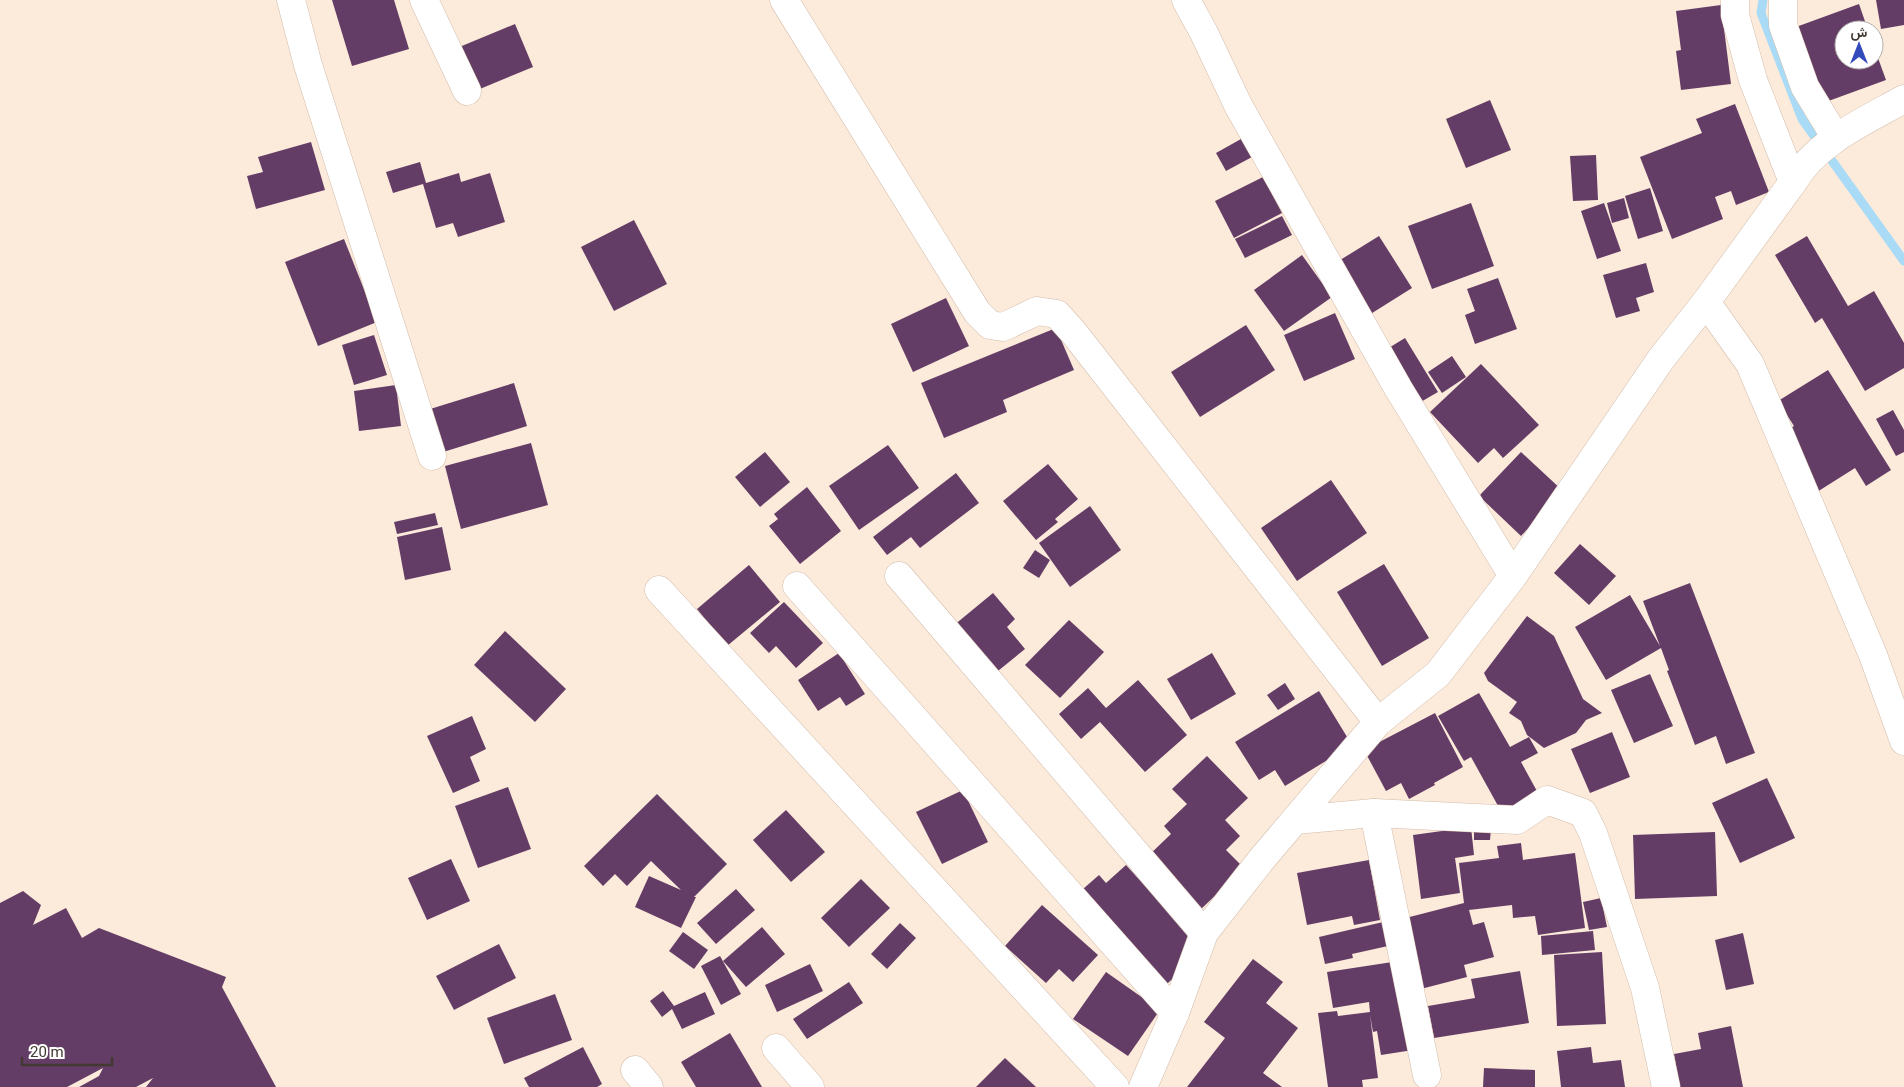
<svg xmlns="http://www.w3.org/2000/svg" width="1904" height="1087" viewBox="0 0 1904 1087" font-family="Roboto,Vazirmatn,sans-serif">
  <rect width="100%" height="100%" fill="#fceadb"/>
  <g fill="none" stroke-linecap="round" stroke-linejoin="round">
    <path stroke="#a9dbf7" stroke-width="9" d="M1763,0l-2,13 41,106 102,142"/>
  </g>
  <g fill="#643d66">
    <path d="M332,0h62l15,49 -57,17z"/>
    <path d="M1876,0h28v25l-23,4z"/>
    <path d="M1859,4l9,26h-24v30h30v-13l12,33 -63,23 -27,-76z"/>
    <path d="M1721,5l10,79 -50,6 -5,-39 5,-1 -5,-39z"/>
    <path d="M515,24l18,43 -58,24 -18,-43z"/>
    <path d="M1490,100l21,50 -45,18 -20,-49z"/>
    <path d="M1735,104l34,88 -33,13 -5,-14 -16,6 8,22 -51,20 -32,-82 62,-24 -6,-14z"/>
    <path d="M1241,139l11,18 -26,14 -10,-18z"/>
    <path d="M311,142l14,48 -69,19 -9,-33 16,-4 -5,-15z"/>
    <path d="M1596,155l2,45 -25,1 -3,-45z"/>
    <path d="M420,162l6,21 33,-10 2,9 29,-9 15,49 -47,15 -5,-14 -17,5 -13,-44 -30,9 -7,-21z"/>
    <path d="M1263,177l19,36 -48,25 -19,-37z"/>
    <path d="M1650,188l13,43 -25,8 -13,-43z"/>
    <path d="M1624,198l5,20 -17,5 -5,-20z"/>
    <path d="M1471,203l23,63 -62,23 -24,-63z"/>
    <path d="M1604,203l17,48 -24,8 -16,-48z"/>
    <path d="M1282,216l10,19 -47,23 -10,-19z"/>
    <path d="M634,220l33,64 -53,27 -33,-64z"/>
    <path d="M1379,236l33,52 -43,27 -32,-53z"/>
    <path d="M1807,236l41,70 26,-15 30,52v25l-39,23 -43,-73 -7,5 -40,-68z"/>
    <path d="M344,239l33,83 -59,24 -33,-84z"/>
    <path d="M1302,255l30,42 -48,34 -30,-41z"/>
    <path d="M1646,263l8,29 -18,6 4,13 -24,7 -13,-43z"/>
    <path d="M1498,278l19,51 -42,15 -10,-29 10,-4 -8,-22z"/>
    <path d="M946,298l23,48 -56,26 -22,-48z"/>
    <path d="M1335,313l20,46 -51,22 -20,-46z"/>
    <path d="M1246,325l29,45 -75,47 -29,-45z"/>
    <path d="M1056,328l18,42 -71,30 4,12 -63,26 -23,-55z"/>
    <path d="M374,335l13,40 -33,10 -12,-40z"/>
    <path d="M1405,338l33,54 -19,11 -32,-54z"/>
    <path d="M1452,356l14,21 -24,16 -14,-21z"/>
    <path d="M1481,364l58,61 -36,33 -9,-10 -16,15 -48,-51z"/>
    <path d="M1828,370l63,100 -25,16 -11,-18 -38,24 -36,-58 13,-8 -16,-25z"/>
    <path d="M514,383l13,43 -87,27 -13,-43z"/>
    <path d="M396,385l5,41 -42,5 -5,-40z"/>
    <path d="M1893,410l11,20v22l-8,4 -20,-37z"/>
    <path d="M531,443l17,62 -87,24 -16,-63z"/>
    <path d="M888,445l31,43 -60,42 -30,-44z"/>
    <path d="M765,452l25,30 -30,25 -25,-30z"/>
    <path d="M1521,452l42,39 -42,45 -42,-40z"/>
    <path d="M1048,464l30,35 -23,20 3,3 -22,18 -33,-39z"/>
    <path d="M956,473l23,30 -59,45 -9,-11 -24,18 -14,-18z"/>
    <path d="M1331,480l36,53 -70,48 -36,-53z"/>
    <path d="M807,487l34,44 -41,33 -31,-38 9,-7 -4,-5z"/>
    <path d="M1090,506l31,44 -51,37 -31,-44z"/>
    <path d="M435,513l3,12 -41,9 -3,-12z"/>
    <path d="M442,527l9,43 -46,10 -8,-43z"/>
    <path d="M1580,544l36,32 -27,29 -35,-32z"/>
    <path d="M1035,550l15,10 -11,18 -16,-10z"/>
    <path d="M1384,564l45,74 -47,28 -45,-74z"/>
    <path d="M749,565l31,37 -53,44 -30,-37z"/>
    <path d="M1690,583l65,170 -29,11 -10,-28 -21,9 -28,-74 2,-1 -8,-22 -55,32 -31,-53 55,-32 30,51 -17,-45z"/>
    <path d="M993,593l22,26 -8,8 18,22 -32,26 -40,-49z"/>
    <path d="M784,602l39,41 -27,25 -20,-22 -7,7 -19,-20z"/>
    <path d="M1527,616l27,20 29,63 19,14 -16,7 -10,13 -32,15 -17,-13 -6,-14 -12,-8 8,-11 -29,-21 -4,-8z"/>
    <path d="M1069,620l35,32 -44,46 -35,-33z"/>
    <path d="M505,631l61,58 -31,33 -61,-57z"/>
    <path d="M839,653l26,41 -19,12 -6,-9 -22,14 -20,-31z"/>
    <path d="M1212,653l24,41 -45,26 -24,-41z"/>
    <path d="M1650,674l23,52 -39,17 -23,-53z"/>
    <path d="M1138,680l49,55 -42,37 -45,-50 -19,17 -22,-25 29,-26 18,20z"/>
    <path d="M1285,683l10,16 -17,11 -11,-15z"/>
    <path d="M1319,691l33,54 -67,41 -10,-16 -16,10 -24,-38z"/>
    <path d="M1479,693l31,54 19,-10 9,16 -17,9 17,31 -36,20 -31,-56 -7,4 -26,-45z"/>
    <path d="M1435,713l28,54 -29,16 1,2 -26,14 -8,-16 -15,8 -22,-41z"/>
    <path d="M472,716l14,33 -16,8 10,24 -27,12 -26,-57z"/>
    <path d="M1612,732l18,45 -40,16 -19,-44z"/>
    <path d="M1207,756l41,42 -23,22 15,16 -14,14 18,18 -45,43 -52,-54 24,-23 -7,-8 23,-22 -15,-15z"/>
    <path d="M1767,778l28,60 -55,25 -28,-60z"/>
    <path d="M508,787l23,62 -53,19 -23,-62z"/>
    <path d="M963,790l25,52 -46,22 -26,-52z"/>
    <path d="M657,794l70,70 -33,33h2l-15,31 -46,-21 14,-31 32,14 -30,-29 -24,25 -12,-12 -12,12 -19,-20z"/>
    <path d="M786,810l39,42 -34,30 -38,-42z"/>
    <path d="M1471,827l3,28 -19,3 5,35 -39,6 -8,-64z"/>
    <path d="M1474,828l17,1 -1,11h-16z"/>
    <path d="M1715,832l2,64 -82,3 -2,-64z"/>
    <path d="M1521,843l2,17 52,-7 10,75 -47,7 -3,-19 -22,2 -1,-13 -43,5 4,15 11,-3 10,35 -30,8 3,12 -50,13 -19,-70 66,-17 -5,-40 40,-5 -2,-12z"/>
    <path d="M451,859l19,42 -43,19 -19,-42z"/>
    <path d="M1369,860l11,60 -26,5 -2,-9 -45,9 -10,-52z"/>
    <path d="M1126,865l78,86 -44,39 -85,-94 24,-21 7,8z"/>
    <path d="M861,879l29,29 -41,39 -28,-29z"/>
    <path d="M736,889l19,21 -39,34 -19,-21z"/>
    <path d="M23,891l18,14 -8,20 33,-17 16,30 17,-10 127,49 -4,10 54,100h-130l7,-9 -17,9h-57l20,-11 4,-8 -36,19h-67v-184z"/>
    <path d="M1601,898l6,29 -18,3 -6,-28z"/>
    <path d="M1042,905l56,50 -25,27 -14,-13 -13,14 -41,-37z"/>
    <path d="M1383,922l5,24 -36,8 1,4 -28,6 -6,-27z"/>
    <path d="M900,923l16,15 -29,31 -16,-15z"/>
    <path d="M762,927l23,27 -39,33 -23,-26z"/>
    <path d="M1593,931l2,19 -53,5 -1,-19z"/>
    <path d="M683,932l25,18 -14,19 -25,-18z"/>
    <path d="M1743,933l11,51 -28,6 -11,-50z"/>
    <path d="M499,944l17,34 -62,32 -18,-34z"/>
    <path d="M1602,952l4,72 -49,2 -3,-71z"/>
    <path d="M720,956l21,38 -20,11 -20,-39z"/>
    <path d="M1253,959l30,23 -17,21 32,25 -35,45 19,14h-95l38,-49 -21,-16z"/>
    <path d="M1399,961l14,89 -32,5 -4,-24 -4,1 -3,-17 8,63 -16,2 1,7h-35l-10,-74 19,-2 1,5 32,-4 -1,-10 -36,6 -6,-36z"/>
    <path d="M810,964l13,27 -46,21 -12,-27z"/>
    <path d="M1520,971l9,52 -95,15 -6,-32 47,-8 -4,-19z"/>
    <path d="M1106,972l54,38 -32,46 -55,-37z"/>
    <path d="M849,982l14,21 -56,36 -14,-20z"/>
    <path d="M663,991l11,15 31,-14 10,22 -33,15 -10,-20 -10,8 -12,-16z"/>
    <path d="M555,994l17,46 -68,24 -17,-46z"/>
    <path d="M1731,1026l12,61h-63l-6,-33 27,-5 -3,-16z"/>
    <path d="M730,1033l32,54h-66l-15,-25z"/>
    <path d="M583,1047l19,37 -5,3h-68l-5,-9z"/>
    <path d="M1591,1047l2,16 28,-3 4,27h-64l-4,-36z"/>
    <path d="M1005,1058l31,29h-60z"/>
    <path d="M1484,1068l51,2v17h-52z"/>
  </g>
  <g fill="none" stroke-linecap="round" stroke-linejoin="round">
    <defs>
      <g id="minor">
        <path d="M291,0l17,65 124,391"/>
        <path d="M424,0l43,91"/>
        <path d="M784,0l193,312 13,13 13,2 34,-16 20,3 17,19 304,389"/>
        <path d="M1186,0l18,33 34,72 160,283 115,188"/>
        <path d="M1735,0v15l18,65 40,102"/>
        <path d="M1783,0v25l22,62 31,51"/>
        <path d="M1706,302l44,62 123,291 31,86"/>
        <path d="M899,576l305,357"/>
        <path d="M797,586l378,427"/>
        <path d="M659,590l456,497"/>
        <path d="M1374,813l53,262"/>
        <path d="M1295,820l79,-7 143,7 30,-20 36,13 10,20 52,155 21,99"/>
        <path d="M776,1048l34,39"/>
        <path d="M635,1070l14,17"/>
        <path d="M1143,1087l32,-74 29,-80 57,-73 117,-138 60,-48 75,-98 148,-217 45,-57 87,-120c23,-40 72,-61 111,-83"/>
      </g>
    </defs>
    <use href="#minor" stroke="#d2bdab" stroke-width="29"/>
    <use href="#minor" stroke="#fff" stroke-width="28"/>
  </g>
  <g transform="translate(1859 45)"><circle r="24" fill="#ffffff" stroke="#b3b0ad"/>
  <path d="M0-4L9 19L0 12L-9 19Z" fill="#334abb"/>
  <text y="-8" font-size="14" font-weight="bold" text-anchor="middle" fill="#423932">ش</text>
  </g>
  <path d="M22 1057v8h90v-8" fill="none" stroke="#423932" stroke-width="2.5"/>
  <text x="30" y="1057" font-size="15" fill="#423932" stroke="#ffffff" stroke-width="4" paint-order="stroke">20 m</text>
</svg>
